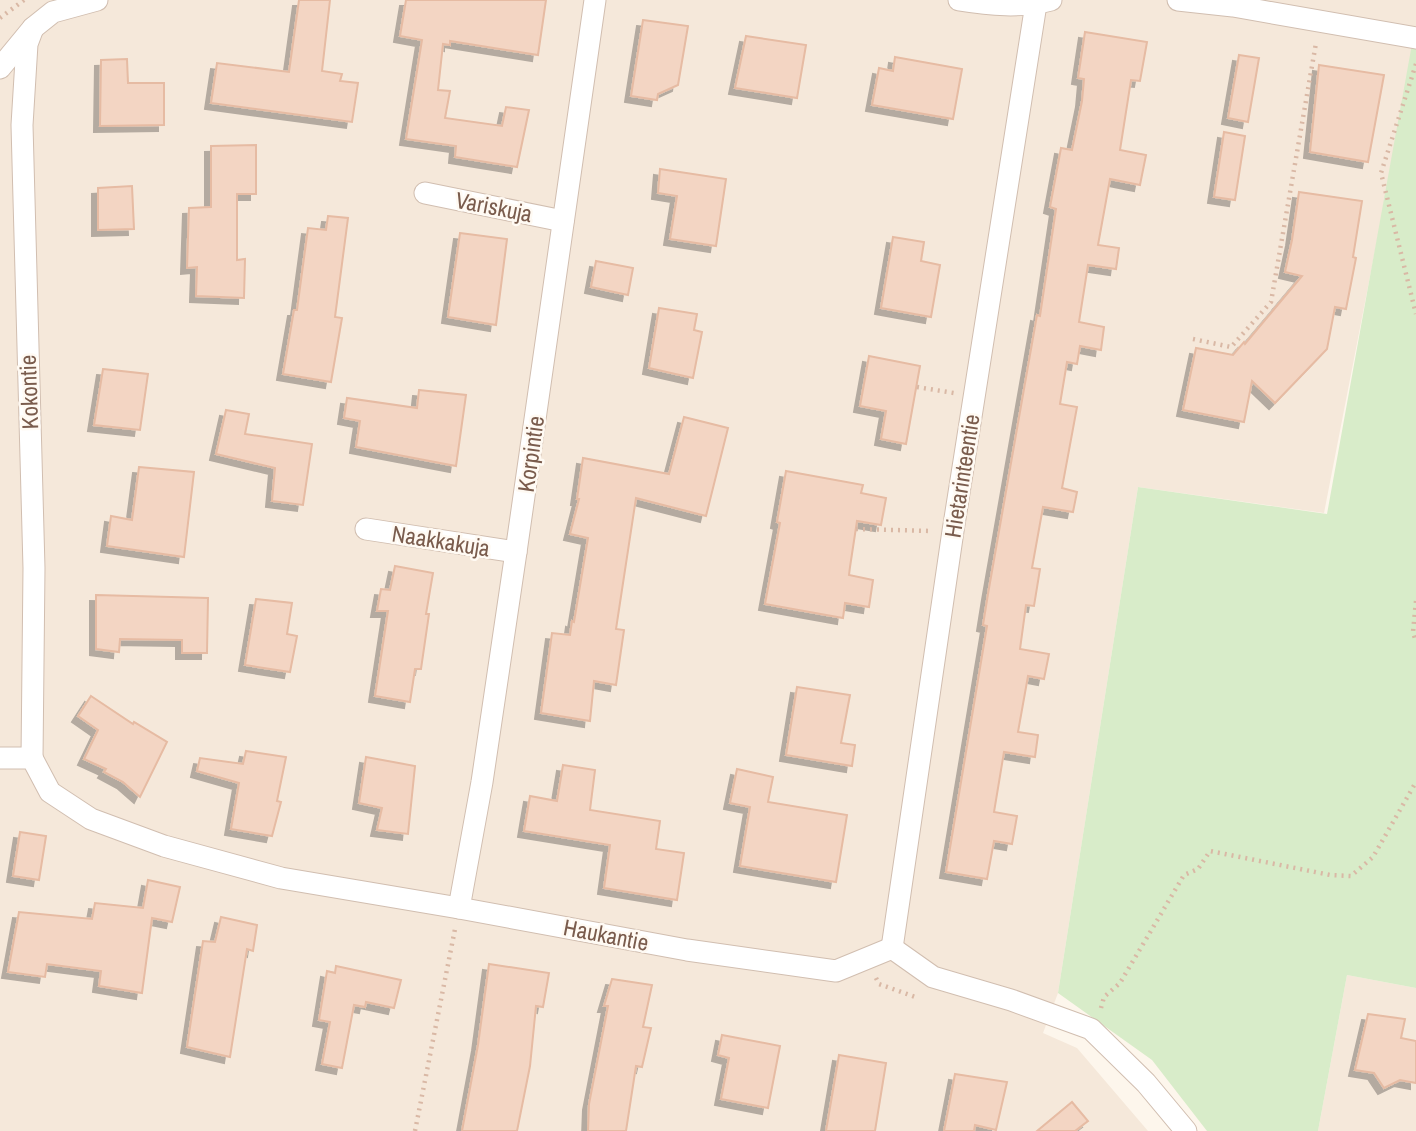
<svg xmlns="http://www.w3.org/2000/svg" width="1416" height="1131" viewBox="0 0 1416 1131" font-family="'Archivo Narrow',sans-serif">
  <defs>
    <filter id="shadow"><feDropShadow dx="-6" dy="6" stdDeviation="0" flood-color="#0004"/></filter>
  </defs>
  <rect width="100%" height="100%" fill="#fdf6ec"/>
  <g fill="#f5e8da">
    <path d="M0,0h1416v40l-92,473 -186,-26 -80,506 -15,40 34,15 71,83h-1148z"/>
    <path d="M1347,975l69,13v143h-98z"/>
  </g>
  <path fill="#d8ecc9" d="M1412,44l4,1v943l-69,-13 -29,156h-111l-55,-71 -94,-67 80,-506 189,27z"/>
  <g fill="#f3d5c3" stroke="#e6bba3" stroke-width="2" filter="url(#shadow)">
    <path d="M299,0h31l-8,71 20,3 -2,7 18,2 -6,39 -141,-19 6,-40 72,9z"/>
    <path d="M406,0h140l-8,55 -88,-14v4l-7,-1 -5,46 12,1 -5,27 57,8 4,-19 23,3 -12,57 -62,-10 1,-11 -50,-7 16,-99 -22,-4z"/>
    <path d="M643,20l45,6 -10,59 -20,9 -1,6 -26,-4z"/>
    <path d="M1085,32l62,10 -7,39 -9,-1 -11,70 26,5 -6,30 -30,-6 -12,66 21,3 -3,21 -28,-4 -9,57 25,5 -3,23 -21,-4 -3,18 -10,-2 -7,42 17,3 -15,81 15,4 -4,20 -30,-5 -11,61 8,1 -6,37 -8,-1 -6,44 29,5 -5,25 -16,-3 -10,56 20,3 -3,22 -31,-5 -10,60 23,4 -5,28 -18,-3 -7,38 -41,-7 41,-246 -4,-1 5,-31 49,-279 3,1 16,-107 -6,-2 11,-59 11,2 10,-49 2,-22 -6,-1z"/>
    <path d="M746,36l60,9 -9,53 -62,-10z"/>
    <path d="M1239,55l20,3 -11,64 -20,-4z"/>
    <path d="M895,57l67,12 -9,50 -81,-14 7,-37 14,3z"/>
    <path d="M127,59l1,24h36v42l-64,1 1,-66z"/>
    <path d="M1319,65l65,10 -16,87 -58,-10z"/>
    <path d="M1224,132l21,4 -10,64 -21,-3z"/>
    <path d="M256,145v49h-19v66l8,-1 -1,39 -48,-2 1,-29 -10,1 2,-60 22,-1v-61z"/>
    <path d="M660,169l66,10 -10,67 -46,-7 7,-43 -19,-3z"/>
    <path d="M132,186l2,43 -36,1v-42z"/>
    <path d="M1299,192l63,9 -9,56 3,1 -10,51 -11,-2 -8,42 -52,54 -23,-22 -8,41 -61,-12 13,-62 37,7 11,-13 1,2 57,-68 -17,-4 7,-32z"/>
    <path d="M328,216l20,2 -13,99 7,1 -11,64 -48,-8 11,-64h3l11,-82 18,2z"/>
    <path d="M460,233l47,6 -11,86 -48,-8z"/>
    <path d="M893,237l31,5 -3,19 19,4 -9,52 -50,-9z"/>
    <path d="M596,261l37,7 -5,27 -37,-8z"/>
    <path d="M659,308l38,6 -3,16 8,2 -9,46 -44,-10z"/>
    <path d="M869,356l51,10 -14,78 -25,-5 5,-28 -26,-5z"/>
    <path d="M103,369l45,5 -8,56 -46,-5z"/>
    <path d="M419,390l47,5 -10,71 -100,-19 4,-26 -16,-3 3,-20 70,10z"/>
    <path d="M226,410l23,4 -4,20 67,10 -9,61 -31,-4 3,-33 -59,-14z"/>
    <path d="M684,417l44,11 -22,88 -70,-18 -20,131 8,1 -8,55 -22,-4 -4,40 -49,-8 11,-80 18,2 2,-14 2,1 14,-84 -18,-4 9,-35h-2l6,-41 86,16z"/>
    <path d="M139,467l55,5 -10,85 -77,-11 4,-30 21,4z"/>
    <path d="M786,471l77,14 -2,8 25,5 -5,27 -24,-4 -7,46 -1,8 24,5 -4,27 -24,-4 -2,15 -78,-14 15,-81 -3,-1z"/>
    <path d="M395,566l38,7 -7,41h3l-8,55h-6l-5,33 -35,-6 13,-85h-11l4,-22 9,1z"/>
    <path d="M96,595l112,3 -1,55h-25v-13l-62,-1 -1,13 -23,-3z"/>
    <path d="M256,599l36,4 -5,31 10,2 -7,36 -45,-7z"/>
    <path d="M797,687l53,8 -9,48 14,2 -3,21 -66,-11z"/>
    <path d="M91,696l42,28 1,-2 33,20 -27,55 -17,-15 -19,-10 2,-3 -22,-10 14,-29 -20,-14z"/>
    <path d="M246,751l40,6 -9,44 4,1 -9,34 -41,-7 8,-46 -42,-12 3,-13 43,6z"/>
    <path d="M366,757l49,9 -7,68 -31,-4 5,-22 -23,-5z"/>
    <path d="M563,765l32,5 -5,40 70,11 -4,28 28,4 -7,47 -73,-12 6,-43 -86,-14 6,-35 27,5z"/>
    <path d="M737,769l36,8 -5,25 79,13 -11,67 -96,-16 10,-59 -20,-4z"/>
    <path d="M20,832l26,4 -7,44 -26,-4z"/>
    <path d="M148,880l32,7 -8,35 -20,-4 -10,75 -43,-7 2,-15 -54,-7 -2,13 -37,-5 11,-60 73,7 3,-16 48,5z"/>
    <path d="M221,917l36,8 -4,26 -6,-2 -17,108 -43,-10 16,-106 12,1z"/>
    <path d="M489,964l60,9 -6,34 -7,-1 -6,60 -13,65h-55l16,-86z"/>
    <path d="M336,966l65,14 -7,28 -28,-6 -1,5 -11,-2 -12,63 -20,-4 8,-42 -11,-2 8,-49 8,2z"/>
    <path d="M612,979l40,6 -9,42 8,1 -9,39 -6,-1 -10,65h-38l1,-27 19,-98h-4z"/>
    <path d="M1368,1014l37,5 -4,19 15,3v42l-16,-3 -16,8 -10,-15 -19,-3z"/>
    <path d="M722,1035l58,11 -12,62 -47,-9 8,-41 -11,-3z"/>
    <path d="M839,1055l47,8 -11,68h-49z"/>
    <path d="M955,1074l52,8 -11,48 -21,-5 -1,6h-30z"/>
    <path d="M1072,1102l16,19 -13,10h-38z"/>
  </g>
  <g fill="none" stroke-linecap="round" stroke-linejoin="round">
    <defs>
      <g id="minor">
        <path d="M959,0c31,5 62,8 92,0"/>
        <path d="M1178,0l55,6 183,32"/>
        <path d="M0,68l33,-40 20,-16 44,-12"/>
        <path d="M425,193l138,28"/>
        <path d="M366,529l150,23"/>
        <path d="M0,758h32l18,34 41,27 73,27 117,32 178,30 228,42 149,21 56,-23 41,29 78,23 80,29 55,54 40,48"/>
        <path d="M32,758l2,-190 -12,-443 5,-81 6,-16"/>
        <path d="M459,908l23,-126 34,-230 79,-552"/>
        <path d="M892,948l61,-417 83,-527"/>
      </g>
    </defs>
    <use href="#minor" stroke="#d1beb0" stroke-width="23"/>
    <g stroke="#d9b8a5" stroke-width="4.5" stroke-dasharray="2 5" stroke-linecap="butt">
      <path d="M0,18l24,-18"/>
      <path d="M1416,64l-35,109 35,141"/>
      <path d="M1193,339l38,8 40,-45 45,-259"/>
      <path d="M917,387l37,6"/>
      <path d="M856,529l75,2"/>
      <path d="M1416,601l-3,31 3,10"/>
      <path d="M876,978l3,6 39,14"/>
      <path d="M1101,1008l3,-11 16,-14 64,-108 14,-6 12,-18 120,24 21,1 22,-19 43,-75"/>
      <path d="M415,1131l40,-202"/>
    </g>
    <use href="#minor" stroke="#fff" stroke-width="21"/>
  </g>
  <g text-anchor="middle" stroke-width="5" stroke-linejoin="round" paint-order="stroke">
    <g font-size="23" fill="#7a5c4d" stroke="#fffaf3">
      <text transform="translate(494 207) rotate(11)" y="8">Variskuja</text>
      <text transform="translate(29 392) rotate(-92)" y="8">Kokontie</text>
      <text transform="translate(531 454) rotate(-82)" y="8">Korpintie</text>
      <text transform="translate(962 476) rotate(-81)" y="8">Hietarinteentie</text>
      <text transform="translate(441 541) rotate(9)" y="8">Naakkakuja</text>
      <text transform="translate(606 935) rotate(11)" y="8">Haukantie</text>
    </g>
  </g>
</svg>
